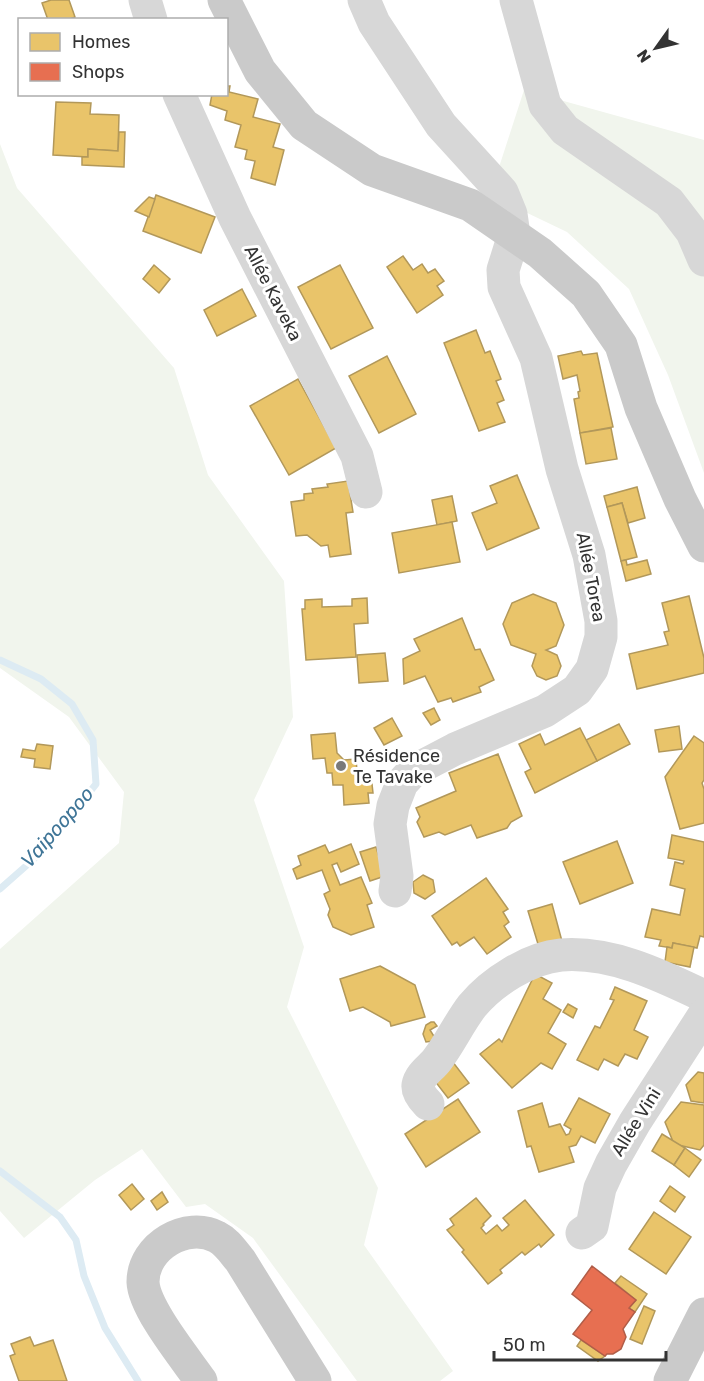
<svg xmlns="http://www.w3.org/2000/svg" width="704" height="1381" viewBox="0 0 704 1381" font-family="Rubik,sans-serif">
  <rect width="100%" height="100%" fill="#fff"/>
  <g fill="#f1f5ed">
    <path d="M524,90l180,50v333l-36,-98 -39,-86 -62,-57 -77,-37z"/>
    <path d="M0,144l17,44 157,180 34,107 76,106 9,136 -39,83 50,147 -17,60 91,181 -14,57 89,126 -13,10h-83l-104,-143 -48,-34 -19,3 -44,-58 -47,31 -71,58 -24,-27v-262l119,-106 5,-51 -55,-75 -69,-49z"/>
  </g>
  <g fill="#e9c46a" stroke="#b2985a" stroke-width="1.5">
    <path d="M51,0h18l6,17 -8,3h-19l-6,-17z"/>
    <path d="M226,86h4l-1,6 29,7 -5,18 27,7 -7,23 11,3 -9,35 -24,-7 4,-17 -10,-2 2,-9 -12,-3 6,-22 -16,-5 2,-9 -17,-6 2,-11h14z"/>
    <path d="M56,102l35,1 -1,11 29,1 -1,36 -30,-2v8l-35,-2z"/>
    <path d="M119,132h6l-1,35 -42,-2v-8h6v-8l30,2z"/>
    <path d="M156,195l59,22 -14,36 -58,-22z"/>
    <path d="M149,197l6,2 -6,18 -14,-6z"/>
    <path d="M403,256l10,14 9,-6 6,9 7,-4 9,12 -7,5 6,9 -26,18 -30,-46z"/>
    <path d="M154,265l16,14 -11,14 -16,-14z"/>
    <path d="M340,265l33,63 -42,21 -33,-62z"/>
    <path d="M242,289l14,27 -39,20 -13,-26z"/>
    <path d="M476,330l9,23 5,-2 11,28 -5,2 8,19 -7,3 8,19 -26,9 -35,-88z"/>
    <path d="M581,351l2,4 14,-2 16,74 -33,6 -6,-34 5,-1 -1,-6 2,-1 -3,-16 -14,4 -5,-23z"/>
    <path d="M387,356l29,58 -37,19 -30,-57z"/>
    <path d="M298,379l38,69 -47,27 -39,-69z"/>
    <path d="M611,428l6,31 -31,5 -6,-31z"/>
    <path d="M517,475l22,53 -52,22 -15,-37 25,-10 -7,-17z"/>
    <path d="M348,481l5,31 -7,1 5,41 -21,3 -2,-12 -7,1 -14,-11 -11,1 -5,-34 13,-2v-6l9,-1 -1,-4 16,-2 -1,-3z"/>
    <path d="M637,487l8,31 -17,5 -6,-20 -15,4 -3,-11z"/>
    <path d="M452,496l5,25 -20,4 -5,-25z"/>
    <path d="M622,503l15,54 -16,4 -14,-54z"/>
    <path d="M452,522l8,40 -61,11 -7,-40z"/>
    <path d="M626,560l1,5 20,-5 4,14 -25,7 -5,-20z"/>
    <path d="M533,594l23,9 8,22 -8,21 -10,4 11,5 4,11 -4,10 -11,4 -9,-4 -5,-10 4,-12 -25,-9 -8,-21 9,-21z"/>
    <path d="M689,596l15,62v15l-67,16 -8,-35 39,-9 -4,-13 5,-1 -7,-28z"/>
    <path d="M367,598l1,25 -14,1 2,33 -50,3 -4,-51h3v-9l17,-1v8l30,-1v-7z"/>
    <path d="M462,618l13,32 5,-1 14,31 -15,7 2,5 -28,10 -2,-4 -13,4 -13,-26 -21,8 -1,-25 17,-8 -6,-12z"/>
    <path d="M385,653l3,28 -29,2 -2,-28z"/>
    <path d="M434,708l6,12 -9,5 -8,-12z"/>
    <path d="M392,718l10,18 -18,9 -10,-17z"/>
    <path d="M619,724l11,20 -33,17 -11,-21z"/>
    <path d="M679,726l3,23 -23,3 -4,-22z"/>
    <path d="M580,728l17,33 -62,32 -10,-21 6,-3 -12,-25 21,-10 5,11z"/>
    <path d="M335,733l2,20 7,7 12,-1 1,12 5,3 9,1 2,18h-5l1,10 -25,2 -1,-20h-10l-1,-12h-5l-2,-15 -12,1 -2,-24z"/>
    <path d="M694,736l10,7v37l-2,3 2,6v34l-24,6 -15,-52z"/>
    <path d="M37,744l16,2 -3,23 -16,-2 1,-8 -14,-2 2,-8 12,2z"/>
    <path d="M498,754l24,62 -11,6 -4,6 -30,10 -6,-13 -26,10 -6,-3 -15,5 -7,-15 3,-5 -4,-9 40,-17 -7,-18z"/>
    <path d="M672,835l32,7v95l-4,-1 -3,12 -24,-5 -1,5 -13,-2 2,-6 -16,-3 7,-28 28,6 5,-26 -15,-4 5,-23 8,2 1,-3 -16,-3z"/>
    <path d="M617,841l16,42 -53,21 -17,-42z"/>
    <path d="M351,844l8,20 -18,8 -4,-9 -5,2 8,20 21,-8 11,26 -5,2 7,22 -23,8 -18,-8 -5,-12 2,-6 -6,-15 6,-3 -8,-21 -25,9 -4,-10 8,-4 -3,-9 27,-11 4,8z"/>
    <path d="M376,847l9,29 -15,5 -10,-29z"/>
    <path d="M423,875l10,5 2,12 -10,7 -11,-6 -1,-11z"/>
    <path d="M486,878l22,31 -5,3 6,10 -5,4 7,11 -24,17 -13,-17 -14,9 -3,-4 -5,3 -20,-29z"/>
    <path d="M552,904l11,41 -25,-1 -10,-33z"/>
    <path d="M673,943l21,4 -4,20 -25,-5 2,-15 5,1z"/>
    <path d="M380,966l35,19 10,32 -34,9 -1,-4 -27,-15 -13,4 -10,-32z"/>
    <path d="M535,974l17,9 -9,16 18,11 -13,23 18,11 -14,25 -11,-6 -29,25 -32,-34 19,-15 3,3z"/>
    <path d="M615,987l32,14 -13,29 14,7 -11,22 -12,-5 -7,12 -14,-7 -6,11 -21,-10 18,-34 5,2 14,-28 -4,-1z"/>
    <path d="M568,1004l9,5 -4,9 -10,-6z"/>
    <path d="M431,1022h3l3,4 -7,4 5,8 -2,3 -7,1 -3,-8 3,-9z"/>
    <path d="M452,1061l17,22 -21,15 -17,-22z"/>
    <path d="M698,1072l6,1v30l-13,-2 -5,-16z"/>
    <path d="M579,1098l31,16 -15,29 -14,-7 -5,9 -7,2 5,15 -35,10 -8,-26 -4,1 -9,-36 24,-8 7,24 11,-3 6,11 3,-1 2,-5 -7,-4z"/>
    <path d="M458,1099l22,33 -54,35 -21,-33z"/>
    <path d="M681,1102l23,3v40l-4,5 -26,-6 -9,-22z"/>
    <path d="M662,1134l23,14 -11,17 -22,-14z"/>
    <path d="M685,1148l16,12 -12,17 -15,-12z"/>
    <path d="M132,1184l12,15 -13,11 -12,-15z"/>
    <path d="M670,1186l15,11 -10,15 -15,-11z"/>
    <path d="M162,1192l6,10 -11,8 -6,-9z"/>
    <path d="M476,1198l15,18 -8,8 1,1 -3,3 5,6 11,-9 5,6 7,-6 -6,-7 22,-18 29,35 -13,12 -2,-3 -14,11 -3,-3 -22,18 2,3 -14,11 -26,-32 2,-2 -17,-20 7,-5 -4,-6z"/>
    <path d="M654,1212l37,25 -25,37 -37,-25z"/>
    <path d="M621,1276l26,18 -12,18 -6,-4 7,-8 -21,-17z"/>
    <path d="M644,1306l11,5 -13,33 -12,-5z"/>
    <path d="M30,1337l4,9 19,-6 14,41h-48l-9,-25 5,-2 -4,-10z"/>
    <path d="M581,1340l24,16 -7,5 -21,-15z"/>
  </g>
  <path fill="#e76f51" stroke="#b15d48" stroke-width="1.5" d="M592,1266l44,34 -7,8 6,4 -12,17 3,8 -5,12 -8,5h-6l-2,2 -32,-22 19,-24 -20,-16z"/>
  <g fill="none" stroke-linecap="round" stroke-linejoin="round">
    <g stroke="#ddebf3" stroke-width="7">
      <path d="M0,660l41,19 31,25 21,36 3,44 -53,67 -43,38"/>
      <path d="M0,1171l60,46 16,23 8,36 21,52 33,53"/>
    </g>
    <g stroke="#d7d7d7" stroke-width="33">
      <path d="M145,0l6,20"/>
      <path d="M364,0l10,23 67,102 61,67 9,22 3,21 -11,35 1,17 32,71 26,111 27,86 12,66v16l-9,32 -15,21 -32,21 -90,38 -42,22 -11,12 -9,23 -3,18 7,52 -2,15"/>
      <path d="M516,0l29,105 20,25 104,72 23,30 12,28"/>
      <path d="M179,94l56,124 122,238 9,36"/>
      <path d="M428,1104c-5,-5 -11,-12 -10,-19 2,-11 13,-17 19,-25 13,-17 22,-37 35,-54 20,-24 57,-48 89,-51 50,-4 99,20 143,41"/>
      <path d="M582,1233l10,-7 8,-38 11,-24 24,-42 69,-107"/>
    </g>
    <g stroke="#cacaca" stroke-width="33">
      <path d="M224,0l36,71 44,54 68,45 98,35 70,48 46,41 35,51 20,63 39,91 24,47"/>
      <path d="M201,1381c-16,-23 -57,-73 -58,-99 0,-36 44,-61 74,-45 10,5 16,15 23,23l75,121"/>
      <path d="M670,1381l34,-67"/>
    </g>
  </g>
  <circle fill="#7a7a7a" stroke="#fff" stroke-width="2" cx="341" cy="766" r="6"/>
  <g text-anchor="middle" stroke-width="6" stroke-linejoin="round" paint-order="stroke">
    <g font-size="18" fill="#333" stroke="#fff">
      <text transform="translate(273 293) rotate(63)" y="6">Allée Kaveka</text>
      <text transform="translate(591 577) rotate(79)" y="6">Allée Torea</text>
      <text transform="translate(636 1122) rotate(-58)" y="6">Allée Vini</text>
    </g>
    <g font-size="18" fill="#333" stroke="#fff" text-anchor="start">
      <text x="353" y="762">Résidence<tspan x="353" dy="21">Te Tavake</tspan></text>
    </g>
    <g font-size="20" font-style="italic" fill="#3f7597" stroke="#fff">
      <text transform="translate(57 827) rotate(-49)" y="7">Vaipoopoo</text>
    </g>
  </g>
  <rect x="18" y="18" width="210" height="78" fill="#ffffff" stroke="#adadad" stroke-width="1.5"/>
  <rect x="30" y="33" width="30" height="18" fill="#e9c46a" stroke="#adadad" stroke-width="1.5"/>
  <text x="72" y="48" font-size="18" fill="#333333">Homes</text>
  <rect x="30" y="63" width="30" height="18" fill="#e76f51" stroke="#adadad" stroke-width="1.5"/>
  <text x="72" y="78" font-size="18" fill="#333333">Shops</text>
  <g transform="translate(656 48) rotate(236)" stroke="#ffffff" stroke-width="4.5" paint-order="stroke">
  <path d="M0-4.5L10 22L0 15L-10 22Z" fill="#333333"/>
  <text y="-9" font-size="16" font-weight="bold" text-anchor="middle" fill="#333333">N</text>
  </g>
  <path d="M494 1351v9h172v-9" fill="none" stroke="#333333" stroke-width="3"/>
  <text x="503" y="1351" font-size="18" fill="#333333" stroke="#ffffff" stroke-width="4.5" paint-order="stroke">50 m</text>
</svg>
